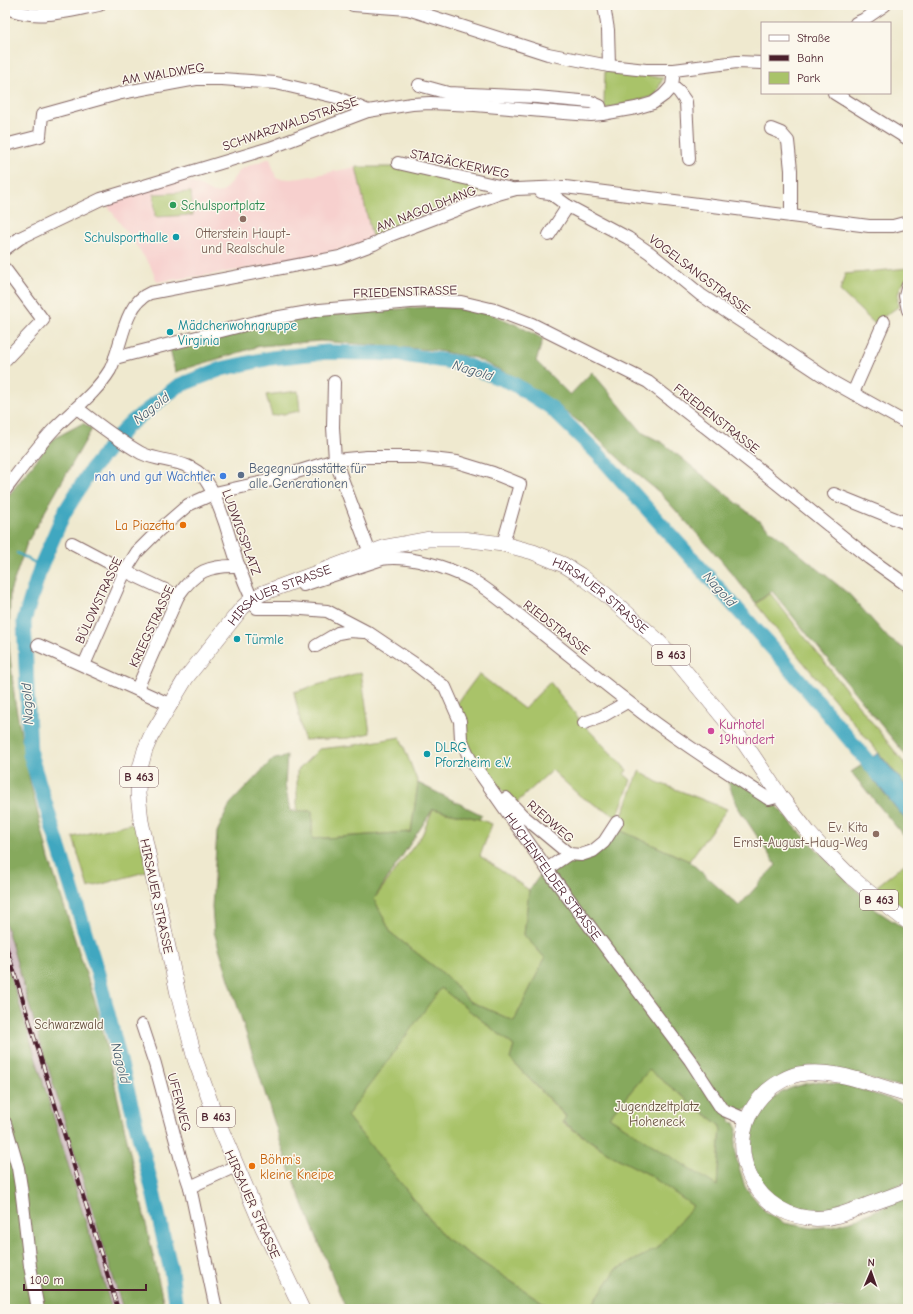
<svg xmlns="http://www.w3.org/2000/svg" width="913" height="1314" viewBox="0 0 913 1314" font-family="'Comic Neue',sans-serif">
  <rect width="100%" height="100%" fill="#fbf7ec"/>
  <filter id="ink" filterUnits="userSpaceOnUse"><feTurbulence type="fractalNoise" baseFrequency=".025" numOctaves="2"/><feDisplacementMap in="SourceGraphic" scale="8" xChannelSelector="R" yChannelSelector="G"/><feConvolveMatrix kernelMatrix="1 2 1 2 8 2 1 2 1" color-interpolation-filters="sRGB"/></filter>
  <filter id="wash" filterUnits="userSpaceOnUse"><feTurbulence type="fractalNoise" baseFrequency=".012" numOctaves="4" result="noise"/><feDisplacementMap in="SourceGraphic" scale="16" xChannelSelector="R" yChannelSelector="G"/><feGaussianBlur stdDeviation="0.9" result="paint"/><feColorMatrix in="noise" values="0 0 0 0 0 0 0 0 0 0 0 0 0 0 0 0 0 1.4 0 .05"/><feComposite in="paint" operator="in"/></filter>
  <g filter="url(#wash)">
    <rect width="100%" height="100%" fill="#efe9cf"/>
    <path fill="#f7d0ce" d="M270,158l6,20 14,1 11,-1 55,-11 16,70 -17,8 -44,12 -89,16 -65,9 -7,-17 -46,-64 78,-22 14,5 17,9 10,-1 17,-22 3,-2z"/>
    <path fill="#d2bec4" d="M5,922l33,113 85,274h-11l-8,-25 -99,-327z"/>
    <g fill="#a9c369" stroke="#7a714a">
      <path d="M609,70l54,8 -8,18 -50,13 -1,-8 1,-29z"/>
      <path d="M356,167h44l97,21 -30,8 -95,41z"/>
      <path d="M191,192l2,23 -38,2 -1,-23z"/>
      <path d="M908,268v11c-10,7 -11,16 -10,28l-24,16 -34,-32 5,-17z"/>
      <path d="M298,391l2,20 -28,5 -6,-21z"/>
      <path d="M770,593l138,175v20l-124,-149 -28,-35z"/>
      <path d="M361,672l9,61 -21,5 -45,2 -10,-48z"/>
      <path d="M479,674l45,35 26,-27 34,43 43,45 -3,4 7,6 -14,37 -37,-21 -28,-26 -37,34 -34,-36 -11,-19 -14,-44z"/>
      <path d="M400,737l18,46 -7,49 -99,7v-28h-15v-40l22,-22 36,-4z"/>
      <path d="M639,771l18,11 70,27 -38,52 -72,-32z"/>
      <path d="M433,809l46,10 13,5 -12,32 49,34 -5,45 21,23 -31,63 -45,-20 -24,-26 -54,-42 -17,-34 48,-64z"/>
      <path d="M137,822l11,49 -60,17 -15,-51z"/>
      <path d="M908,861v52l-31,-27z"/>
      <path d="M440,987l74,59 -4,13 56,58 -3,6 48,32 37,19 45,32 -37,43 -40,21 -27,39h-36l-108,-71 -99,-122z"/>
      <path d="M649,1070l72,56 -4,61 -108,-70z"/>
    </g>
    <g fill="#86a95d" stroke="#686444" fill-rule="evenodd">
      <path d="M439,306l50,7 30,13 24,13 -7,22 34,34 22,-23 51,61 20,10 187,152 39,44 19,12v107l-136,-167 -16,12 -35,-43 -62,-68 -33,-27 -43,-40 -31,-24 -33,-22 -44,-21 -42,-8 -113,-9 -60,5 -85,26 -5,-24 104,-26 73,-9z"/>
      <path d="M83,423l9,6 -65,114 -17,49 -1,55 6,55 15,79 19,78 50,155 66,295h-42l-85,-274 -33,-113v-422l48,-61z"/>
      <path d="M287,756l-2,29 5,26h22v28l99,-7 7,-49 64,32 -3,4 -46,-10 -59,90 17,34 54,42 24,26 45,20 31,-63 -21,-23 5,-45 15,-20 26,-13 13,1 34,-29 72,32 50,45 37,-41 -37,-56 -12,-29 5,-1 42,23 20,24 82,84 32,21v157l-98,-22 -66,45 -14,5v6l5,1 2,6 -2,15 1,13 9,30 22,26 17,10 28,5 21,-2 21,-6 54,-24v113h-319l27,-39 40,-21 37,-43 -45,-32 -37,-19 -48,-33 3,-6 -56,-57 4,-13 -73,-58 -94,128 98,122 108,71h-207l-56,-137 -76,-240 -2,-25 5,-75 13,-28 42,-44zM649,1070l72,56 -4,60 -108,-69z"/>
      <path d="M862,765l46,58v18l-57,-69z"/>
      <path d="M5,957l107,352h-107z"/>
      <path d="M819,1081l34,6 55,18v76c-30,12 -62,30 -96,29 -18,0 -42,-12 -52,-27 -16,-25 -12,-65 12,-84 15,-12 29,-14 47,-18z"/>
    </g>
    <path fill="#40a7c0" stroke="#456376" d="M878,753l30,35v35l-46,-58z"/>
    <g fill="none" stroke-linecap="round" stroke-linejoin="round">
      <g stroke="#40a7c0" stroke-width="2.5">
        <path d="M5,549h2"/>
        <path d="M17,553l24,13"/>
      </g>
      <path stroke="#40a7c0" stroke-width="15" d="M176,1309l-5,-38 -20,-88 -53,-209 -68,-220 -6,-133 17,-55 23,-53 27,-43 36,-44 51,-40 43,-17 50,-11 56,-6 69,2 64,9 52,20 38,24 49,48 182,203 99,118"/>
    </g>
  </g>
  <g filter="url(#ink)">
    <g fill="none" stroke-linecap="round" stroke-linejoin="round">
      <defs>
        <g id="minor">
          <path d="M353,5l55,4 140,45 61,12 37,4h28l63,-8 25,1"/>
          <path d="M604,5l4,25 1,36"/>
          <path d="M5,7c30,15 63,4 94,-2"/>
          <path d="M856,23l7,-3 22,-15"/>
          <path d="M419,85l29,8 89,4 54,5 9,4 2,8"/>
          <path d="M672,86l7,6 7,10 3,57"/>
          <path d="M834,93l74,46"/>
          <path d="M771,129l10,4 7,8 3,29v46"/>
          <path d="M5,145l35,-9 2,-21 79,-22 75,-14h26l54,4 60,14 32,14"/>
          <path d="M398,163l114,26"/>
          <path d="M541,192l9,1 18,13 60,32 22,15 51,42 53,35 77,51 77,43"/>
          <path d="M549,235l19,-29"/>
          <path d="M5,249l15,-11 81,-39 169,-51 98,-37 44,-7 18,-1 45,2 89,8 27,2 11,-1 34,-6 17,-5 11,-8 8,-9 2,-16"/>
          <path d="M5,269l38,51 -38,40"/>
          <path d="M908,285l-3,11 3,14"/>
          <path d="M115,358l153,-39 52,-9 91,-8 24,-1 26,1 34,8 37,14 116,58 116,91 105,85 39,28"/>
          <path d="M334,382l-1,45 2,33 35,93"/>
          <path d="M853,393l31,-71"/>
          <path id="s1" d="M77,408c19,15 43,33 64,45 21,10 48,6 64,26 10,14 14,28 20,44 9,29 17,59 32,85h32l38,3 42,22 46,31 30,23 15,34 1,18 9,20 82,117 138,184 31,48 3,2 23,10"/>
          <path d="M5,490c16,-21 32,-43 50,-62 19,-19 41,-35 55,-58 12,-22 13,-66 40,-77l190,-36 34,-13 14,-8 110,-42 18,-5 49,-2 304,39h24l15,-4"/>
          <path d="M834,494l74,30"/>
          <path d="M72,543l53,28 53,25"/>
          <path d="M303,585l79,-26c24,-5 68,9 90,21 19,11 36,26 53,40 35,27 68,55 102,81 45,36 94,67 142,98l11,-3"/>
          <path d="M38,645l133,60"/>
          <path d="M316,646l22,-13 11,-2 15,1"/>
          <path d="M84,665l41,-94 12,-19 21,-21 30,-26 27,-12 53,-12 67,-21 32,-3h49l41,5 36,11 27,11 -17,60"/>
          <path d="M137,689l41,-93c17,-25 31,-31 61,-30"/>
          <path d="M584,723l17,-6 26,-15"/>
          <path d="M506,798l16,17 47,39 12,1 12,-4 11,-9 13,-20"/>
          <path d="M547,869l22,-15"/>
          <path d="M142,1025l13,39 26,96 9,27 26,122"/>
          <path d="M5,1123l13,45 3,19 9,79 8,43"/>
          <path d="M190,1187l46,-21"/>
        </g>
        <g id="major">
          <path d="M908,1095c-35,-10 -72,-27 -109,-21 -11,2 -24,10 -32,17 -53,49 -13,134 58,127 13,-1 25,-7 37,-11 16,-6 31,-11 46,-17"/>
          <path id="s2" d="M302,1309l-39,-81 -48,-113 -20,-56 -17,-65 -37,-173 -3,-27 1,-22 6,-22 6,-14 35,-58 56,-70 10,-9 11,-6 123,-46 43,-8h33l41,5 30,8 31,13 16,10 25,19 50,44 20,21 70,85 35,52 28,36 17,19 26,26 19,16 38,29"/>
        </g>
      </defs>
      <use href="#minor" stroke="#846664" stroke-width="14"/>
      <use href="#major" stroke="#846664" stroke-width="16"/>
      <use href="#minor" stroke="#fff" stroke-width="12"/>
      <use href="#major" stroke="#fff" stroke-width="15"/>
      <defs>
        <path id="rail" d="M5,942l113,367"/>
      </defs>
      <use href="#rail" stroke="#4a1f2b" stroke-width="4"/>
      <use href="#rail" stroke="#fbf7ec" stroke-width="2.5" stroke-dasharray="8" stroke-linecap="butt"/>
    </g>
  </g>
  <circle fill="#2e9e5b" stroke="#fbf7ec" stroke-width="1.5" cx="173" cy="205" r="4"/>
  <g fill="#8d6e63" stroke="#fbf7ec" stroke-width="1.5">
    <circle cx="243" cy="219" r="4"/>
    <circle cx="876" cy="834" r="4"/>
  </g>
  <g fill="#0f9aa8" stroke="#fbf7ec" stroke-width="1.5">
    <circle cx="176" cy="237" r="4"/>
    <circle cx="170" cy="332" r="4"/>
    <circle cx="237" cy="639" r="4"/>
    <circle cx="427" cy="754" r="4"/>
  </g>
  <circle fill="#5c6f8a" stroke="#fbf7ec" stroke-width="1.5" cx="241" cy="475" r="4"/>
  <circle fill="#3f7fe0" stroke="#fbf7ec" stroke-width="1.5" cx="223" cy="476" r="4"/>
  <g fill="#e8710a" stroke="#fbf7ec" stroke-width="1.5">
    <circle cx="183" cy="525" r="4"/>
    <circle cx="252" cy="1166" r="4"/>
  </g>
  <circle fill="#d1479c" stroke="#fbf7ec" stroke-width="1.5" cx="711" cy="731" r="4"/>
  <g text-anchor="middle" stroke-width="3" stroke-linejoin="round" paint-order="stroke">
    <g fill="#fbf7ec" stroke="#7f6065" stroke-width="1">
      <rect x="652" y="645" width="38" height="20" rx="3"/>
      <rect x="120" y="767" width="38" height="20" rx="3"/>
      <rect x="860" y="890" width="38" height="20" rx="3"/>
      <rect x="197" y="1107" width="38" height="20" rx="3"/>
    </g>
    <g font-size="12" font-weight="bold" fill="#4a1f2b">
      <text x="671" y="659">B 463</text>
      <text x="139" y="781">B 463</text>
      <text x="879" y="904">B 463</text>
      <text x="216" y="1121">B 463</text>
    </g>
    <g font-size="13" fill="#4a1f2b" stroke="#fbf7ec">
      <text transform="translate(163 73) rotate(-9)" y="5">AM WALDWEG</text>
      <text transform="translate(290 123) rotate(-19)" y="5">SCHWARZWALDSTRASSE</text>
      <text transform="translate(460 163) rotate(12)" y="5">STAIGÄCKERWEG</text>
      <text transform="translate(426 208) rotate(-21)" y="5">AM NAGOLDHANG</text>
      <text transform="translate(700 274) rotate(37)" y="5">VOGELSANGSTRASSE</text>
      <text transform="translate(405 291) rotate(-2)" y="5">FRIEDENSTRASSE</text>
      <text transform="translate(717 418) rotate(38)" y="5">FRIEDENSTRASSE</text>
      <text transform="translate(242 532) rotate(70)" y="5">LUDWIGSPLATZ</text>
      <text dy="5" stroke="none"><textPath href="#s2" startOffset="1148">HIRSAUER STRASSE</textPath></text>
      <text dy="5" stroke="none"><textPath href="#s2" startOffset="800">HIRSAUER STRASSE</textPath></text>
      <text transform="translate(98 600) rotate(-65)" y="5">BÜLOWSTRASSE</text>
      <text transform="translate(151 626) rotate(-65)" y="5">KRIEGSTRASSE</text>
      <text transform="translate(557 627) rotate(38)" y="5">RIEDSTRASSE</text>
      <text transform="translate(551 821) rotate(41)" y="5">RIEDWEG</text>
      <text dy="5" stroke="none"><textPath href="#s1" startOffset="720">HUCHENFELDER STRASSE</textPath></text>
      <text transform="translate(157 896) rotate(78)" y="5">HIRSAUER STRASSE</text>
      <text transform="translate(180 1102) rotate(75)" y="5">UFERWEG</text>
      <text transform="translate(253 1204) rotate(66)" y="5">HIRSAUER STRASSE</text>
    </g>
    <g font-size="13" fill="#27864d" stroke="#fbf7ec" text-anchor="start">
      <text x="181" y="210">Schulsportplatz</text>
    </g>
    <g font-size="13" fill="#785e54" stroke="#fbf7ec">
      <text x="243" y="238">Otterstein Haupt-<tspan x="243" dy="15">und Realschule</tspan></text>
      <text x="868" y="832" text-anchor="end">Ev. Kita<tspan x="868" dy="15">Ernst-August-Haug-Weg</tspan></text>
    </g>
    <g font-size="13" fill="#0d838f" stroke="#fbf7ec" text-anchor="start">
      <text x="168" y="242" text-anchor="end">Schulsporthalle</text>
      <text x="178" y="330">Mädchenwohngruppe<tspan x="178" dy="15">Virginia</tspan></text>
      <text x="245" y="644">Türmle</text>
      <text x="435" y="752">DLRG<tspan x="435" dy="15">Pforzheim e.V.</tspan></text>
    </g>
    <g font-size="13" fill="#4e5e75" stroke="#fbf7ec" text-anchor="start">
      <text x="249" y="473">Begegnungsstätte für<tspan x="249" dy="15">alle Generationen</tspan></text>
    </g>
    <g font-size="13" fill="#366cbe" stroke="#fbf7ec" text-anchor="end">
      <text x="215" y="481">nah und gut Wachtler</text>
    </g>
    <g font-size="13" fill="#c56008" stroke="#fbf7ec" text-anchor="end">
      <text x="175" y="530">La Piazetta</text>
      <text x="260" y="1164" text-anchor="start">Böhm's<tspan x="260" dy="15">kleine Kneipe</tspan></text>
    </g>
    <g font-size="13" fill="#b23c85" stroke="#fbf7ec" text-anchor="start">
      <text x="719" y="729">Kurhotel<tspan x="719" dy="15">19hundert</tspan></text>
    </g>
    <g font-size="13" fill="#66503e" stroke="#fbf7ec">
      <text x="69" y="1029">Schwarzwald</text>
      <text x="657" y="1111">Jugendzeltplatz<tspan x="657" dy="15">Hoheneck</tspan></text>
    </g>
    <g font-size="14" font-style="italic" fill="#465c6e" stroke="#fbf7ec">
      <text transform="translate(473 370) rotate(17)" y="5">Nagold</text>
      <text transform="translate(151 408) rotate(-38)" y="5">Nagold</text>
      <text transform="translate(720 589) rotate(48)" y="5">Nagold</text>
      <text transform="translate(27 704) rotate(-93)" y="5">Nagold</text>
      <text transform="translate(121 1063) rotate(76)" y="5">Nagold</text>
    </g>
  </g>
  <rect width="913" height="1314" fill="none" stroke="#fbf7ec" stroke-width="20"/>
  <rect x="761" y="22" width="130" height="72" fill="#fbf7ec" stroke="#b4a19f"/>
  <rect x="769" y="35" width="20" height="6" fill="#ffffff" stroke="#b4a19f"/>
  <text x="797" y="42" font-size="12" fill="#4a1f2b">Straße</text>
  <rect x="769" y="55" width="20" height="6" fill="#4a1f2b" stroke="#b4a19f"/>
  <text x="797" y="62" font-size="12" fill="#4a1f2b">Bahn</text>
  <rect x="769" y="72" width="20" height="12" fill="#a9c369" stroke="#b4a19f"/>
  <text x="797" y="82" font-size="12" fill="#4a1f2b">Park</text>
  <g transform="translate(871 1272) rotate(2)" stroke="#fbf7ec" stroke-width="3" paint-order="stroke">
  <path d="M0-3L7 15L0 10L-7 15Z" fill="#4a1f2b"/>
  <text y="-6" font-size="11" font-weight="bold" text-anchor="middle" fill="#4a1f2b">N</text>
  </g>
  <path d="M24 1284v6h122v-6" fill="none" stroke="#4a1f2b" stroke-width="2"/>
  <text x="30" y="1284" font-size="12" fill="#4a1f2b" stroke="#fbf7ec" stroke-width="3" paint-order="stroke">100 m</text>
</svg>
